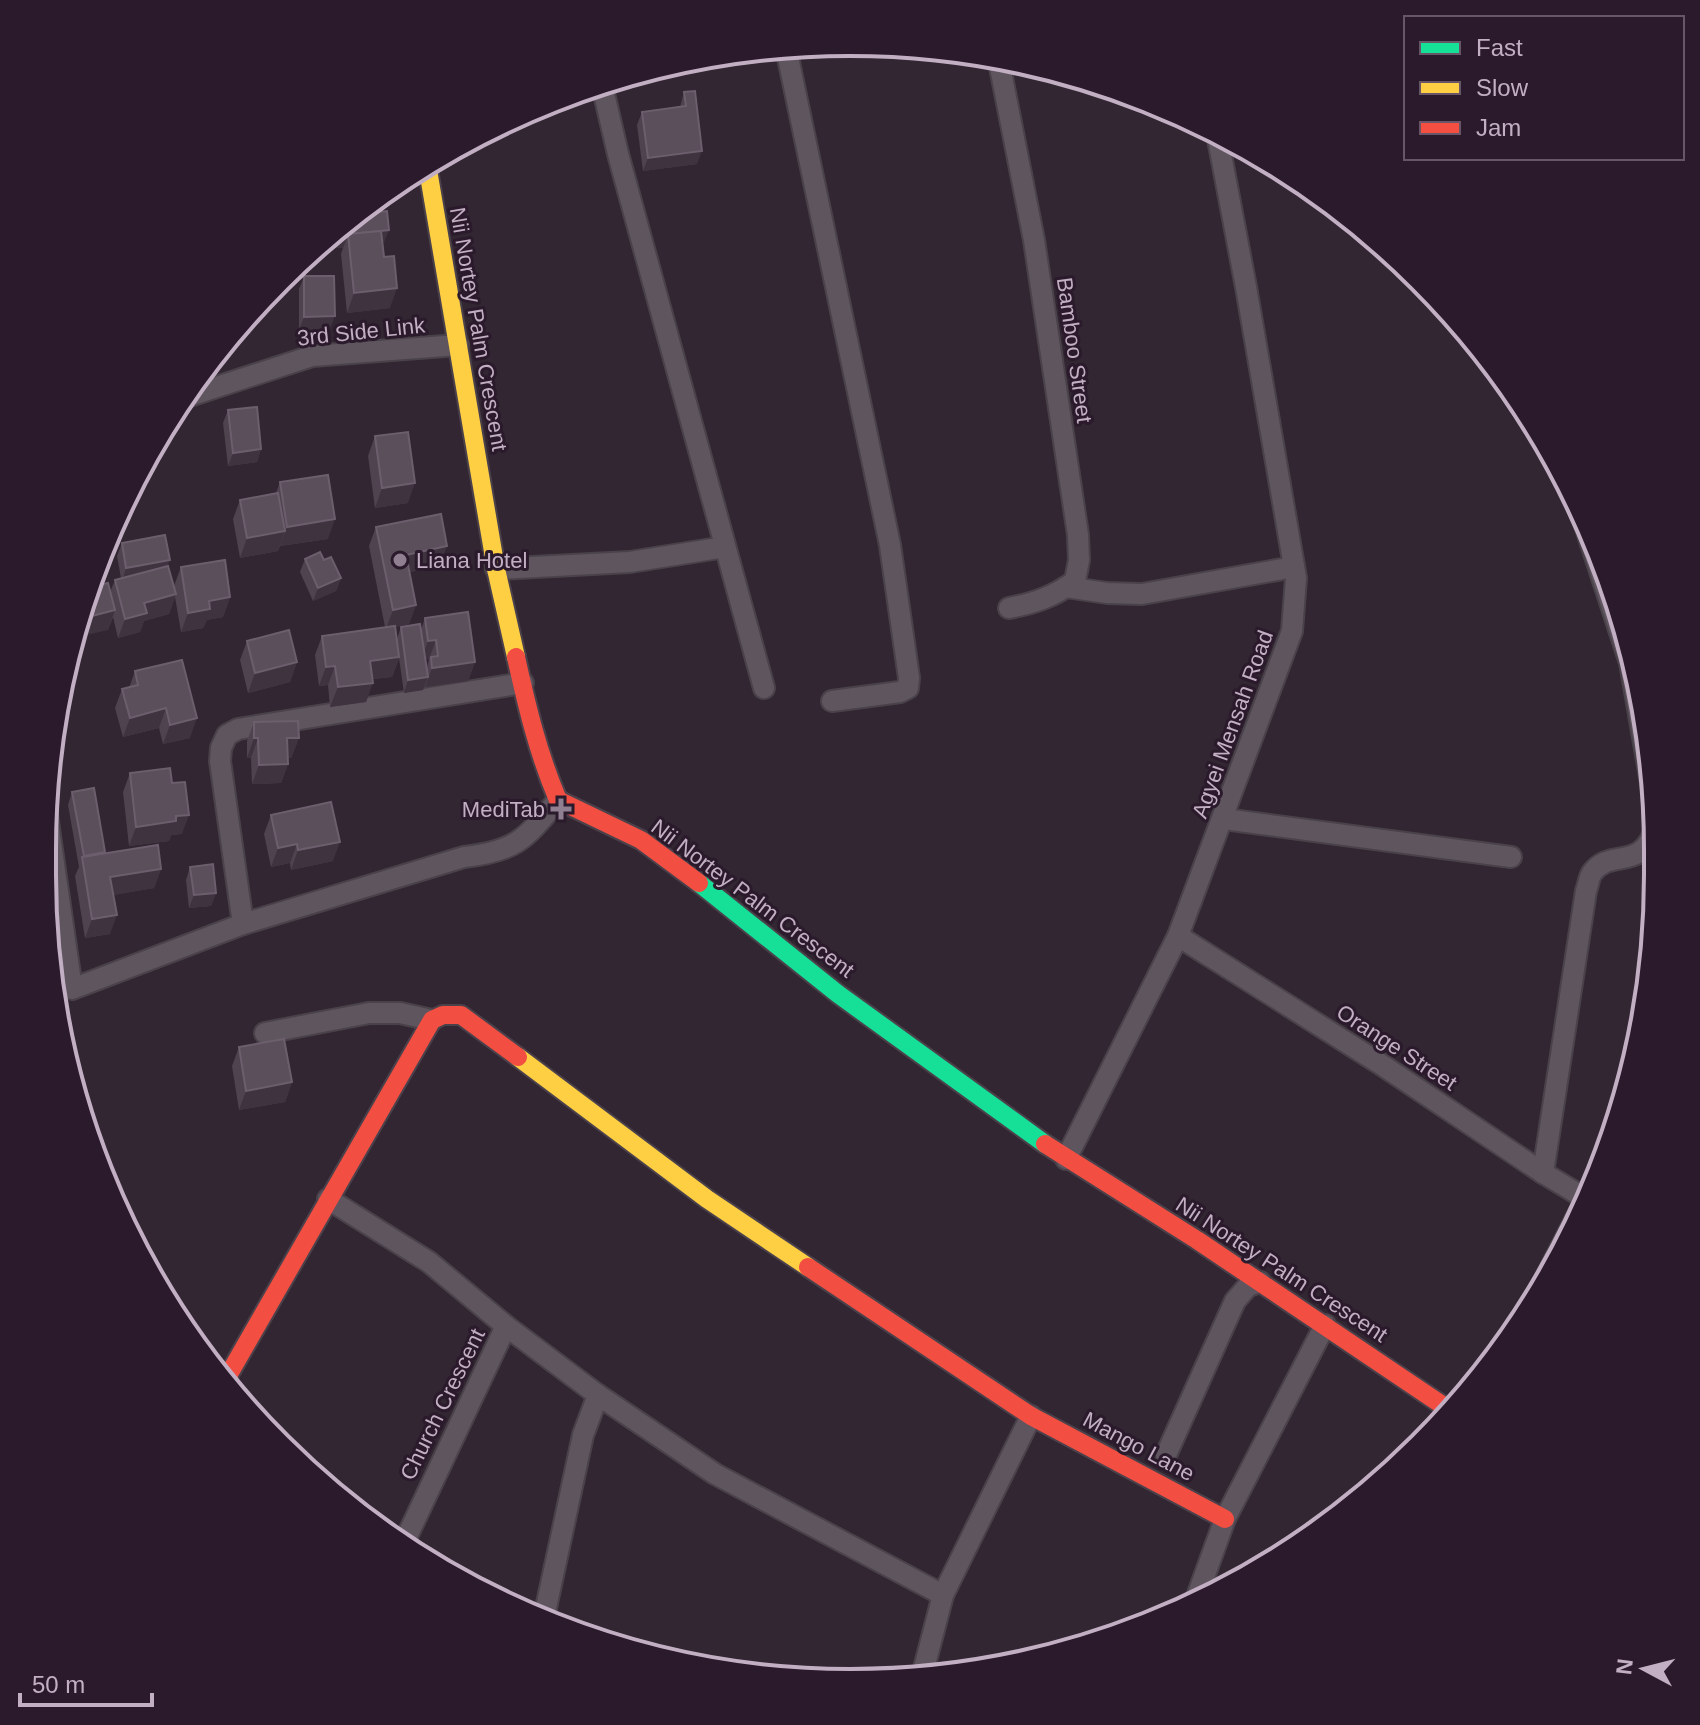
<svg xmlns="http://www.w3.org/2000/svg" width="1700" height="1725" viewBox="0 0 1700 1725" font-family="Helvetica,sans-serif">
  <rect width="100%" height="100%" fill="#312631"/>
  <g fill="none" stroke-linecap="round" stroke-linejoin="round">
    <defs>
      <g id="street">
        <path d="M786,48l104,497 19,133 -1,10 -8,4 -68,9"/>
        <path d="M998,57l36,183 44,295 1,25 -4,21c-22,16 -40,22 -66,27"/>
        <path d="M602,85l16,69 146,534"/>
        <path d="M180,399l132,-43 146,-11"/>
        <path d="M1580,510l50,153 22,126"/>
        <path d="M496,569l134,-7 95,-15"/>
        <path d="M1066,587l41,6 35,1 152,-27"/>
        <path d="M523,683l-285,46 -11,6 -6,13 -1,13 23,163 221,-67c53,-6 61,-18 94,-57"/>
        <path d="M47,815l25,174 171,-65"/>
        <path d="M1224,819l287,38"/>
        <path d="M1178,936l201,127 164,110 45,27"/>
        <path d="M265,1033l104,-20h31l32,7"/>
        <path d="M1066,1159l112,-223 114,-305 4,-53 -50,-291 -29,-153"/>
        <path d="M1543,1173l43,-282c2,-5 3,-14 6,-18 19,-26 48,0 64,-45"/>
        <path d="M328,1199l101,63 77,64 92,69 117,79 228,121"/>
        <path d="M1522,1324l64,-125"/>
        <path d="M1166,1455l69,-154 13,-15 12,-4"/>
        <path d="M402,1547l104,-221"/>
        <path d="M1195,1602l30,-83 100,-194"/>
        <path d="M543,1622l40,-187 15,-40"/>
        <path d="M922,1676l21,-81 88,-179"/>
      </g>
      <path id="fast" d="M699,883l139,111 207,150"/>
      <g id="slow">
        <path d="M427,164l69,405 20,88"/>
        <path d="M518,1057l189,142 101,68"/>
      </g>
      <g id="jam">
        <path d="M516,657c11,50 22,96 42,143l83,40 58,43"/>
        <path d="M1045,1144l152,96 254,171"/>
        <path d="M808,1267l223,149 194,103"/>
        <path d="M225,1381l207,-361 11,-5h18l57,42"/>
      </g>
    </defs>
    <use href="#street" stroke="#4a424a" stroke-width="24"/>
    <use href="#fast" stroke="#4b414b" stroke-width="22"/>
    <use href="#slow" stroke="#4b414b" stroke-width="22"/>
    <use href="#jam" stroke="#4b414b" stroke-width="22"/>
    <use href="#street" stroke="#5f555f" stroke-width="20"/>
    <use href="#fast" stroke="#16e098" stroke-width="18"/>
    <use href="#slow" stroke="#ffcf43" stroke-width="18"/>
    <use href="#jam" stroke="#f24e42" stroke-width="18"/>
  </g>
  <g fill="#4f434f" fill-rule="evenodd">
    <path d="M684,92l13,72 -54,7 -6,-46 5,-13 38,-5z"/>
    <path d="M357,214l27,29h-1l7,65 -43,5 -6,-59 2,-6h-8l-1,-14z"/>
    <path d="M308,255l-1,11 -3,10 26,53 -31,1v-41l4,-10h-24z"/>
    <path d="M228,410l33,39 -4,13 -29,4 -5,-43z"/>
    <path d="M375,436l33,67 -33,5 -7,-52z"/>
    <path d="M280,482l48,57 -48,7 -2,5 -38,7 -7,-39 7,-19 36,-7z"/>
    <path d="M376,527l64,38 -30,7 6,33 -7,19 -14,3 2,12 4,-12 20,3 4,-12 50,44 -7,19 -43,6v-1l-2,4 -19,3 -5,-35 -7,19 -19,2 -7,23 -36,5 -2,-22 -9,1 -4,-31 7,-19 63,-9 -16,-81zM425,659h4l-2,9z"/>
    <path d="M122,543l46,23 6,20 7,-19 49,30 -7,20 -16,3 -4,8 -22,4 -6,-35 -6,17 -25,7 -4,11 -22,6 -5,-21 -5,13 2,-38 5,-12 6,-2 -4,-22z"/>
    <path d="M305,559l36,19 -5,13 -23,10 -13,-29z"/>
    <path d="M247,641l50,21 -7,20 -42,11 -8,-33z"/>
    <path d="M135,671l55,67 -27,6 -4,-16 -36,9 -8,-29 7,-19 7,-1z"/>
    <path d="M254,722l45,16 -8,20h-3v6l-7,19 -29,1 -1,-26h-4v-17z"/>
    <path d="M130,773l42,10 10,51 -11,1 -2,6 -40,5 -6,-54z"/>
    <path d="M72,792l33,60v1l56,16 -7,19 -41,7 -3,39 -25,4 -10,-62 4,-9 -11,-62z"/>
    <path d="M271,815l62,46 -42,9 -1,-7 -19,4 -7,-33z"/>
    <path d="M190,867l26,26 -5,13 -22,2 -3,-28z"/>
    <path d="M239,1047l53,35 -7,20 -46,8 -7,-44z"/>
  </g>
  <g fill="#3e333e">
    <path d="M702,151l-5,13 -54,7 5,-13z"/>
    <path d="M389,230l-5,13 -35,4 -1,-12z"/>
    <path d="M340,235h8l-5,13h-8z"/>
    <path d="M294,266h13l-4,13h-24z"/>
    <path d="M397,288l-7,20 -43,5 7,-20z"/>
    <path d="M335,316l-5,13 -31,1 5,-13z"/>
    <path d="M261,449l-4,13 -29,4 5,-13z"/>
    <path d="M415,483l-7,20 -33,5 7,-20z"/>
    <path d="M335,519l-7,20 -48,7 7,-19z"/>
    <path d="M285,531l-7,20 -38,7 7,-20z"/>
    <path d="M447,546l-7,19 -41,9 7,-19z"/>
    <path d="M170,560l-5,13 -43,8 4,-13z"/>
    <path d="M341,578l-5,13 -23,10 5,-13z"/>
    <path d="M176,594l-7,20 -25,7 -4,11 -22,6 7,-19 19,-16z"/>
    <path d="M230,597l-7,20 -16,3 -4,8 -22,4 7,-19 21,-12z"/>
    <path d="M416,605l-7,19 -23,5 7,-19z"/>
    <path d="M115,610l-7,20 -34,8 6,-19z"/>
    <path d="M436,640l-7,19 -8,1 7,-19z"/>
    <path d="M399,657l-7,20 -29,3 7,-19z"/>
    <path d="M297,662l-7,20 -42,11 7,-20z"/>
    <path d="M475,662l-7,19 -43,6 7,-19z"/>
    <path d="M335,666l-7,19 -9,1 7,-19z"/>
    <path d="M428,677l-5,13 -19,3 4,-13z"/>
    <path d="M373,683l-7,19 -36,5 8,-20z"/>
    <path d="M166,708l-7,20 -36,9 7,-19z"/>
    <path d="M197,718l-7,20 -27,6 7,-19z"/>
    <path d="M254,738h4l-7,20h-4z"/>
    <path d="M287,738h12l-8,20h-11z"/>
    <path d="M288,764l-7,19 -29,1 7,-19z"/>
    <path d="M189,815l-7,19 -11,1 -2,6 -40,5 7,-19 40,-11z"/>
    <path d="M340,842l-7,19 -42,9 7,-20z"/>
    <path d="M297,844l-7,19 -19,4 7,-19z"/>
    <path d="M161,869l-7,19 -51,9 7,-20z"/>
    <path d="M216,893l-5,13 -22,2 5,-13z"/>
    <path d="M117,915l-7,19 -25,4 7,-19z"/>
    <path d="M292,1082l-7,20 -46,8 7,-19z"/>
  </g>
  <g fill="#5b4f5b" stroke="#6c5e6c" stroke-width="2">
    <path d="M695,91l7,60 -54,7 -6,-46 44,-6 -2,-14z"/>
    <path d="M387,211l2,19 -49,5 -1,-6 18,-15z"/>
    <path d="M381,231l3,26 10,-1 3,32 -43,5 -6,-59z"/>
    <path d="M308,255l-1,11h-13z"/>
    <path d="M304,276h30l1,40 -31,1z"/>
    <path d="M257,407l4,42 -28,4 -5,-43z"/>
    <path d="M408,432l7,51 -33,5 -7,-52z"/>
    <path d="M328,475l7,44 -48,8 -7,-45z"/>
    <path d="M278,493l7,38 -38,7 -7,-38z"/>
    <path d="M441,514l6,32 -41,9 10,50 -23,5 -17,-83z"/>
    <path d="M165,535l5,25 -44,8 -4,-25z"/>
    <path d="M320,552l4,8 7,-3 10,21 -23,10 -13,-29z"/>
    <path d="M225,560l5,37 -21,4 1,8 -22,4 -7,-46z"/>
    <path d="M168,566l8,28 -32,9 3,10 -22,6 -10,-39z"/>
    <path d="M108,583l7,27 -35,9 9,-32z"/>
    <path d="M468,612l7,50 -43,6 -1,-11 7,-1 -2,-16 -8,1 -3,-23z"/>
    <path d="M420,624l8,53 -20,3 -7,-53z"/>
    <path d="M395,626l4,31 -29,4 3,22 -35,4 -3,-21 -9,1 -4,-31z"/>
    <path d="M289,630l8,32 -42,11 -8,-32z"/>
    <path d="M182,660l15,58 -27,7 -4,-17 -36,10 -8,-29 16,-4 -3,-14z"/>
    <path d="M298,721l1,17h-12l1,26 -29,1 -1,-27h-4v-16z"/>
    <path d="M170,768l2,15 13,-1 4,33 -13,1v5l-40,6 -6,-54z"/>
    <path d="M94,788l11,64 -21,4 -12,-64z"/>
    <path d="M331,802l9,40 -42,8 -1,-6 -19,4 -7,-33z"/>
    <path d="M158,845l3,24 -51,8 7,38 -25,4 -10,-62z"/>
    <path d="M213,864l3,29 -22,2 -4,-28z"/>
    <path d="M284,1039l8,43 -46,9 -7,-44z"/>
  </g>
  <g fill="#907f90" stroke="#2a1a2b" stroke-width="3">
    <circle cx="400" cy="560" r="8"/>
    <path d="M557 797h8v8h8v8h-8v8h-8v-8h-8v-8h8z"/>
  </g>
  <g text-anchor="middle" stroke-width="6" stroke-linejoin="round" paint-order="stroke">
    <g font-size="22" fill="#c3afc3" stroke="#2a1a2b">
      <text transform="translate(479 329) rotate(80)" y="8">Nii Nortey Palm Crescent</text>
      <text transform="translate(361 331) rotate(-6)" y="8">3rd Side Link</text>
      <text transform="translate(1075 350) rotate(82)" y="8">Bamboo Street</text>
      <text transform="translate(1232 724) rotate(-70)" y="8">Agyei Mensah Road</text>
      <text transform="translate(753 898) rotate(37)" y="8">Nii Nortey Palm Crescent</text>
      <text transform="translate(1397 1047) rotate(33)" y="8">Orange Street</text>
      <text transform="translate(1282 1269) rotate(33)" y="8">Nii Nortey Palm Crescent</text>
      <text transform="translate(442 1404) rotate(-64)" y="8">Church Crescent</text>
      <text transform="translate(1139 1446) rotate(28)" y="8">Mango Lane</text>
    </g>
    <g font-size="22" fill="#c3afc3" stroke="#2a1a2b" text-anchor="start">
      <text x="416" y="568">Liana Hotel</text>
      <text x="545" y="817" text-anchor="end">MediTab</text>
    </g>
  </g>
  <path d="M0 0H1700V1725H0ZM850 56H850A794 794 0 0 1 1644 850V875A794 794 0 0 1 850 1669H850A794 794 0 0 1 56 875V850A794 794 0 0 1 850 56Z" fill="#2a1a2b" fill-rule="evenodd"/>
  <path fill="none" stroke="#c3afc3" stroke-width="4" d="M850 56H850A794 794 0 0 1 1644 850V875A794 794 0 0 1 850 1669H850A794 794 0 0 1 56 875V850A794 794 0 0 1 850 56Z"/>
  <rect x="1404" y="16" width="280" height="144" fill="#2a1a2b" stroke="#675668" stroke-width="2"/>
  <rect x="1420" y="42" width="40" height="12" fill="#16e098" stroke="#675668" stroke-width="2"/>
  <text x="1476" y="56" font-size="24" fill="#c3afc3">Fast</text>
  <rect x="1420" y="82" width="40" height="12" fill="#ffcf43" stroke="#675668" stroke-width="2"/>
  <text x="1476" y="96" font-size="24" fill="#c3afc3">Slow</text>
  <rect x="1420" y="122" width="40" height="12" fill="#f24e42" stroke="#675668" stroke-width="2"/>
  <text x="1476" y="136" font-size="24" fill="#c3afc3">Jam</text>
  <g transform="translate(1644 1669) rotate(277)" stroke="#2a1a2b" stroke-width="6" paint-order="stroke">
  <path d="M0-6L14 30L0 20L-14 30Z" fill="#c3afc3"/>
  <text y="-12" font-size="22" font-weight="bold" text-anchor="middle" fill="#c3afc3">N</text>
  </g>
  <path d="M20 1693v12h132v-12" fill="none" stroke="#c3afc3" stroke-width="4"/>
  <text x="32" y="1693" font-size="24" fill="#c3afc3" stroke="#2a1a2b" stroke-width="6" paint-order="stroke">50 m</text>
</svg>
